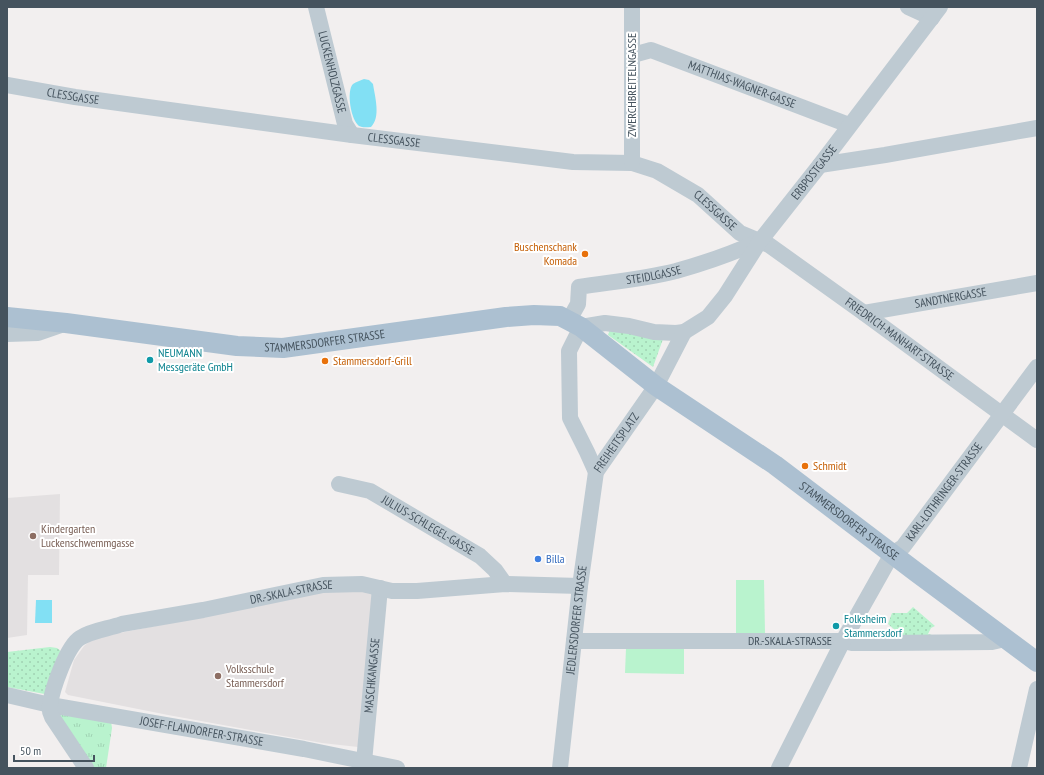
<svg xmlns="http://www.w3.org/2000/svg" width="1044" height="775" viewBox="0 0 1044 775" font-family="'PT Sans Narrow',sans-serif">
  <defs>
    <pattern id="grass-tufts" width="24" height="20" patternUnits="userSpaceOnUse"><rect width="24" height="20" fill="#b9f3ce"/><path d="M3 7l-1-3M5 7V3M7 7l1-3M15 17l-1-3M17 17v-4M19 17l1-3" fill="none" stroke="#a0d2b3"/></pattern>
    <pattern id="park-dots" width="8" height="8" patternUnits="userSpaceOnUse"><rect width="8" height="8" fill="#b9f3ce"/><path d="M2 2h.1M6 6h.1" fill="none" stroke="#a0d2b3" stroke-width="1.8" stroke-linecap="round"/></pattern>
  </defs>
  <rect width="100%" height="100%" fill="#f2efef"/>
  <g fill="#e3e0e1">
    <path d="M60,494l-1,81h-31l-1,60 -20,3v-140z"/>
    <path d="M334,588l41,4 -17,155 -36,-4 -154,-28 -100,-20 -3,-3 9,-32 10,-14 5,-4 15,-6 72,-14z"/>
  </g>
  <path fill="url(#grass-tufts)" d="M59,714l52,7 1,7 -6,40h-15z"/>
  <g fill="url(#park-dots)">
    <path d="M610,329l53,10 -10,28 -45,-32z"/>
    <path d="M913,607l22,19 -4,2 -3,6 4,1 -35,3 -2,-8 -7,-6 4,-11h15z"/>
    <path d="M50,647l7,1 5,4 -12,43 -43,-8v-35z"/>
  </g>
  <g fill="#b9f3ce">
    <path d="M736,580h28l1,53 -29,1z"/>
    <path d="M626,648l58,1v25l-59,-1z"/>
  </g>
  <g fill="#82e0f4">
    <path d="M364,79l5,1 4,4c2,13 8,33 -2,43 -4,0 -8,1 -12,-1 -8,-6 -13,-35 -6,-42 3,-2 8,-4 11,-5z"/>
    <path d="M36,600h16v23h-17z"/>
  </g>
  <g fill="none" stroke-linecap="round" stroke-linejoin="round">
    <g stroke="#becad2" stroke-width="16">
      <path id="s1" d="M316,7l29,117 7,11"/>
      <path d="M908,7l24,11"/>
      <path id="s2" d="M633,55l18,-5 198,75"/>
      <path id="s3" d="M7,85l68,12 277,38 221,27 59,1 25,8 41,24 42,38 29,12 95,68 173,127"/>
      <path d="M632,163v-156"/>
      <path d="M820,165l65,-10 152,-27"/>
      <path id="s4" d="M864,313l173,-30"/>
      <path id="s5" d="M569,320l9,-16 1,-17c32,-5 65,-8 97,-16 29,-8 57,-18 84,-30"/>
      <path d="M7,334l31,-1 26,-9"/>
      <path id="s6" d="M596,472l-9,-20 -17,-34 -1,-67 12,-24 24,-4 24,3 25,6 22,1 8,-1 24,-15 17,-21 35,-55 60,-76 120,-158"/>
      <path id="s7" d="M339,484l31,7 110,65 15,14 10,14"/>
      <path id="s8" d="M574,641h269l9,2h35l105,-1 13,-3"/>
      <path id="s9" d="M7,695l43,10 254,44 93,19"/>
      <path id="s10" d="M364,762l16,-174"/>
      <path id="s11" d="M86,768l-34,-51c-2,-4 -3,-8 -2,-12 2,-16 17,-59 30,-67 13,-8 28,-9 42,-14l81,-14 120,-25 39,-1 30,7h25l88,-7 75,2"/>
      <path id="s12" d="M560,768l20,-182 16,-114 60,-86 28,-54"/>
      <path id="s13" d="M779,768l64,-127 49,-87 11,-7 134,-180"/>
      <path d="M1019,768l18,-79"/>
    </g>
    <path stroke="#acc0d1" stroke-width="20" id="s14" d="M7,317l59,6 171,23 46,2 223,-31 28,-2 26,1 21,11 75,59 119,79 141,107 121,90"/>
  </g>
  <g fill="#e8710a" stroke="#fff" stroke-width="1.5">
    <circle cx="585" cy="254" r="4"/>
    <circle cx="325" cy="361" r="4"/>
    <circle cx="805" cy="466" r="4"/>
  </g>
  <g fill="#0f9aa8" stroke="#fff" stroke-width="1.5">
    <circle cx="150" cy="360" r="4"/>
    <circle cx="836" cy="626" r="4"/>
  </g>
  <g fill="#8d6e63" stroke="#fff" stroke-width="1.5">
    <circle cx="33" cy="536" r="4"/>
    <circle cx="218" cy="676" r="4"/>
  </g>
  <circle fill="#3f7fe0" stroke="#fff" stroke-width="1.5" cx="538" cy="559" r="4"/>
  <g text-anchor="middle" stroke-width="4" stroke-linejoin="round" paint-order="stroke">
    <g font-size="12" fill="#45535e" stroke="#fff">
      <text dy="4" stroke="none"><textPath href="#s1" startOffset="67">LUCKENHOLZGASSE</textPath></text>
      <text transform="translate(632 85) rotate(-90)" y="4">ZWERCHBREITELNGASSE</text>
      <text dy="4" stroke="none"><textPath href="#s2" startOffset="116">MATTHIAS-WAGNER-GASSE</textPath></text>
      <text dy="4" stroke="none"><textPath href="#s3" startOffset="67">CLESSGASSE</textPath></text>
      <text dy="4" stroke="none"><textPath href="#s3" startOffset="391">CLESSGASSE</textPath></text>
      <text dy="4" stroke="none"><textPath href="#s6" startOffset="466">ERBPOSTGASSE</textPath></text>
      <text dy="4" stroke="none"><textPath href="#s3" startOffset="727">CLESSGASSE</textPath></text>
      <text dy="4" stroke="none"><textPath href="#s5" startOffset="111">STEIDLGASSE</textPath></text>
      <text dy="4" stroke="none"><textPath href="#s4" startOffset="88">SANDTNERGASSE</textPath></text>
      <text dy="4" stroke="none"><textPath href="#s3" startOffset="953">FRIEDRICH-MANHART-STRASSE</textPath></text>
      <text dy="4" stroke="none"><textPath href="#s14" startOffset="320">STAMMERSDORFER STRASSE</textPath></text>
      <text dy="4" stroke="none"><textPath href="#s12" startOffset="334">FREIHEITSPLATZ</textPath></text>
      <text dy="4" stroke="none"><textPath href="#s13" startOffset="324">KARL-LOTHRINGER-STRASSE</textPath></text>
      <text dy="4" stroke="none"><textPath href="#s14" startOffset="912">STAMMERSDORFER STRASSE</textPath></text>
      <text dy="4" stroke="none"><textPath href="#s7" startOffset="99">JULIUS-SCHLEGEL-GASSE</textPath></text>
      <text dy="4" stroke="none"><textPath href="#s11" startOffset="365">DR.-SKALA-STRASSE</textPath></text>
      <text dy="4" stroke="none"><textPath href="#s12" startOffset="149">JEDLERSDORFER STRASSE</textPath></text>
      <text dy="4" stroke="none"><textPath href="#s8" startOffset="216">DR.-SKALA-STRASSE</textPath></text>
      <text dy="4" stroke="none"><textPath href="#s10" startOffset="87">MASCHKANGASSE</textPath></text>
      <text dy="4" stroke="none"><textPath href="#s9" startOffset="198">JOSEF-FLANDORFER-STRASSE</textPath></text>
    </g>
    <g font-size="12" fill="#c56008" stroke="#fff" text-anchor="start">
      <text x="577" y="251" text-anchor="end">Buschenschank<tspan x="577" dy="14">Komada</tspan></text>
      <text x="333" y="365">Stammersdorf-Grill</text>
      <text x="813" y="470">Schmidt</text>
    </g>
    <g font-size="12" fill="#0d838f" stroke="#fff" text-anchor="start">
      <text x="158" y="357">NEUMANN<tspan x="158" dy="14">Messgeräte GmbH</tspan></text>
      <text x="844" y="623">Folksheim<tspan x="844" dy="14">Stammersdorf</tspan></text>
    </g>
    <g font-size="12" fill="#785e54" stroke="#fff" text-anchor="start">
      <text x="41" y="533">Kindergarten<tspan x="41" dy="14">Luckenschwemmgasse</tspan></text>
      <text x="226" y="673">Volksschule<tspan x="226" dy="14">Stammersdorf</tspan></text>
    </g>
    <g font-size="12" fill="#366cbe" stroke="#fff" text-anchor="start">
      <text x="546" y="563">Billa</text>
    </g>
  </g>
  <rect width="1044" height="775" fill="none" stroke="#45535e" stroke-width="16"/>
  <path d="M14 755v6h80v-6" fill="none" stroke="#45535e" stroke-width="2"/>
  <text x="20" y="755" font-size="12" fill="#45535e" stroke="#ffffff" stroke-width="3" paint-order="stroke">50 m</text>
</svg>
